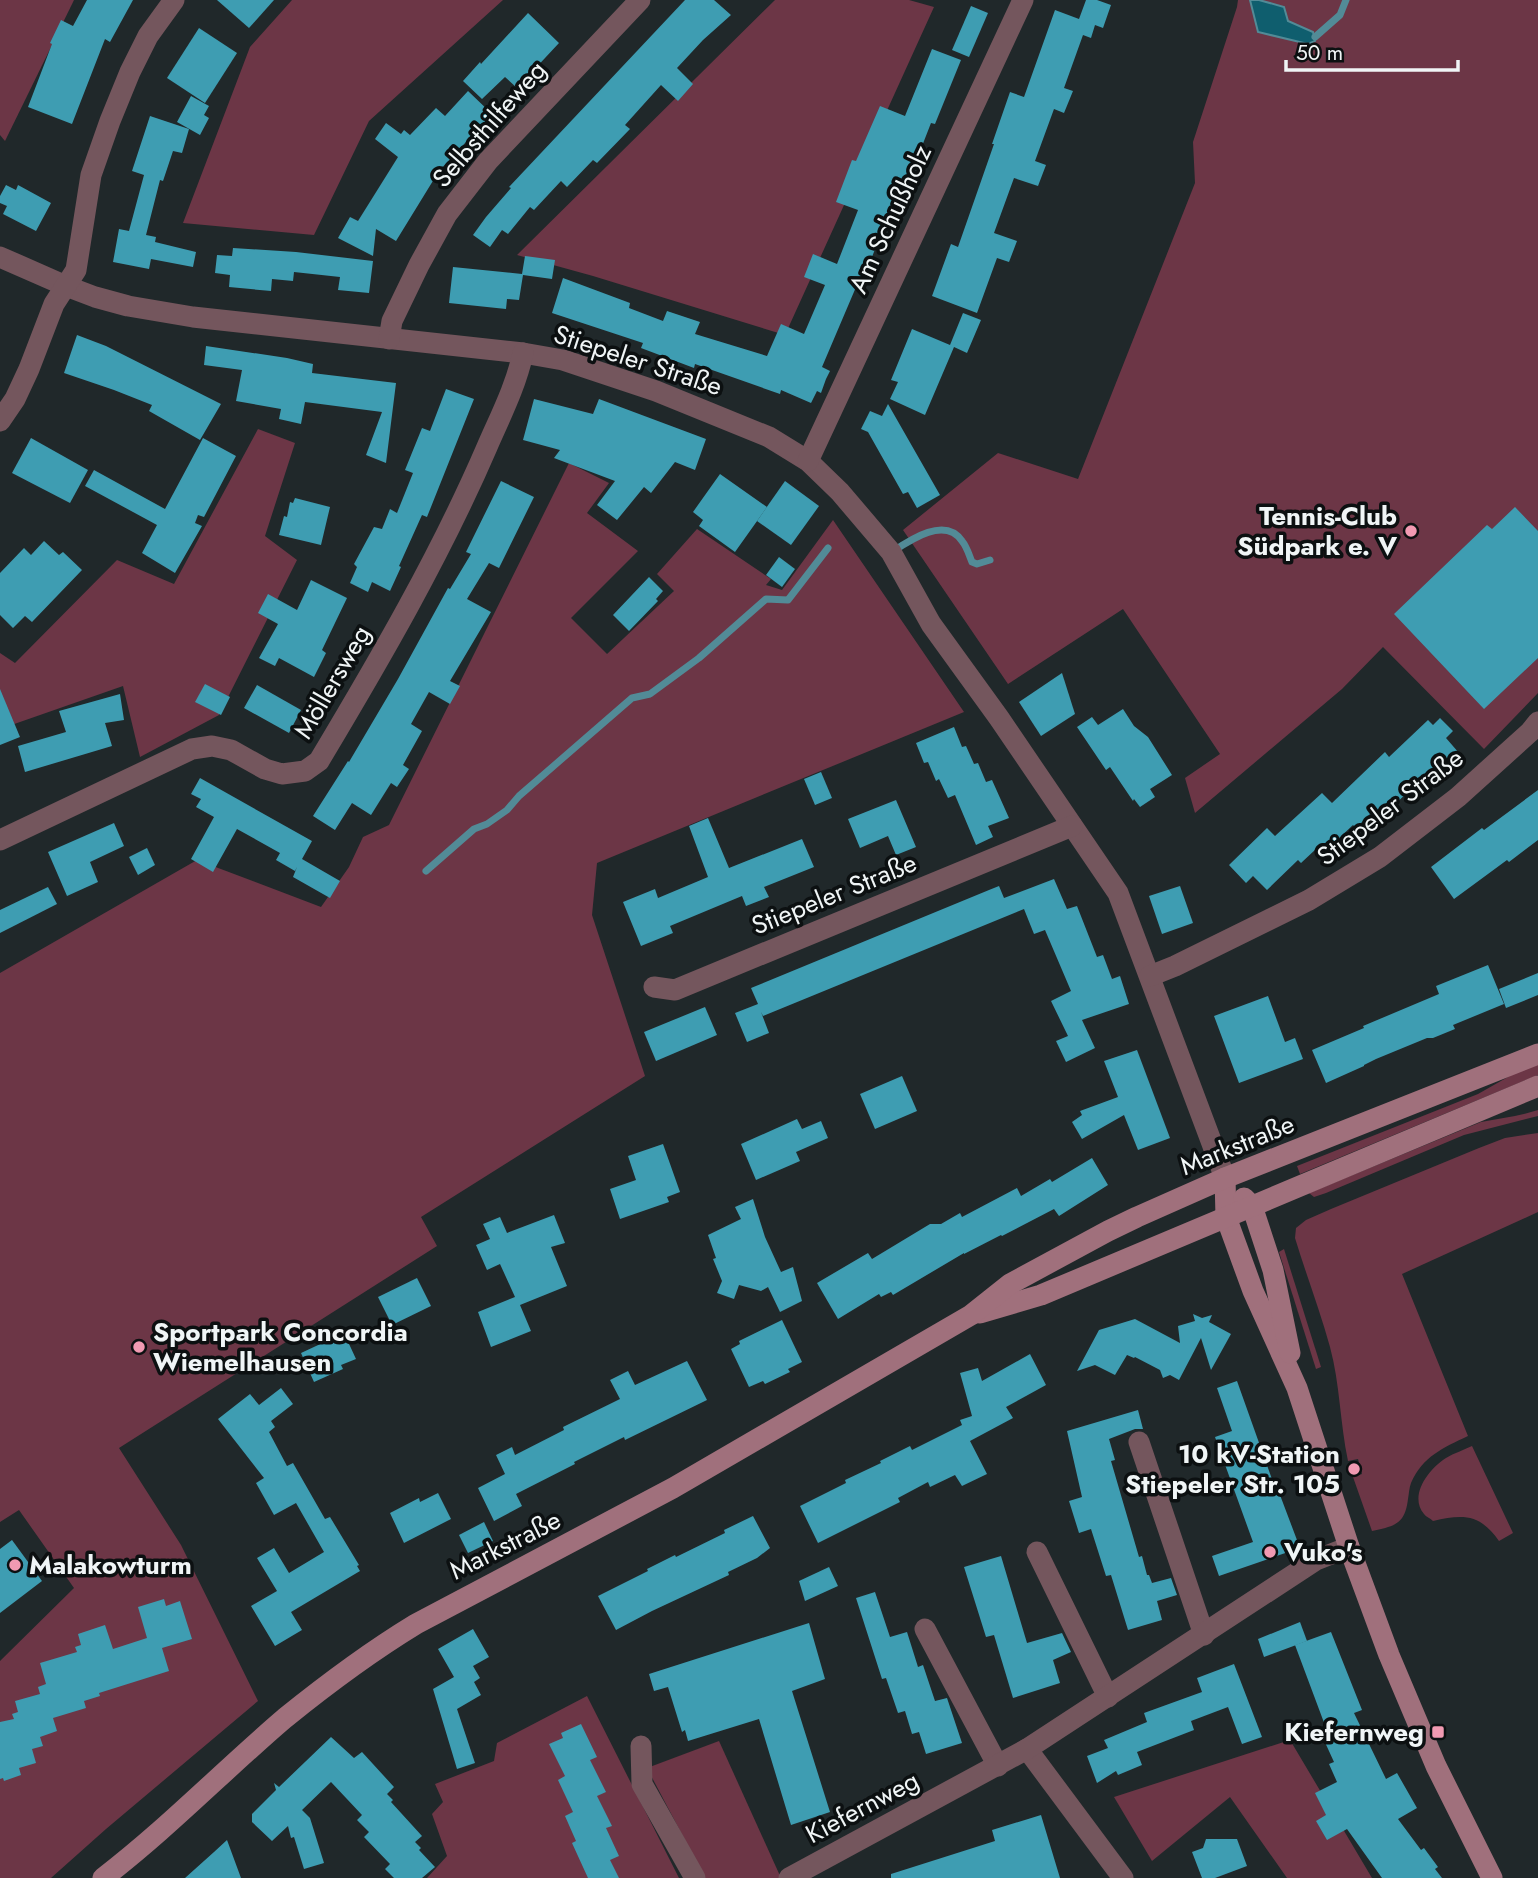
<svg xmlns="http://www.w3.org/2000/svg" width="1538" height="1878" viewBox="0 0 1538 1878" font-family="Jost,sans-serif">
  <rect width="100%" height="100%" fill="#20282a"/>
  <g fill="#6c3646">
    <path d="M0,0h74l-69,141 -5,-6z"/>
    <path d="M292,0h211l-134,121 -55,114 -131,-12 67,-176z"/>
    <path d="M775,0h134l25,7 -149,328 -192,-59 -76,-21z"/>
    <path d="M1238,0h300v693l-54,56 -101,-102 -41,42 -147,124 -10,-35 35,-24 -97,-145 -115,75 -105,-154 95,-77 80,26 117,-296 -2,-41 44,-135z"/>
    <path d="M258,429l37,14 -30,93 32,24 -78,155 -79,42 -17,-71 -123,43v-76l15,10 102,-103 57,24z"/>
    <path d="M569,463l40,20 -22,30 51,38 -67,67 36,36 67,-63 -17,-17 40,-45 74,50 -5,6 16,5 51,-70 131,192 -367,151 -5,52 53,161 -224,141 16,29 -318,202 62,97 77,156 -152,128 -55,49h-51v-217l74,-73 -55,-78 -19,12v-549l197,-113 124,47 28,-40 14,-30 26,-12z"/>
    <path d="M1538,1060v15l-238,99 -3,-8 181,-72z"/>
    <path d="M1538,1110v6l-74,19 -138,58 -12,4 -5,-4 172,-71c19,-4 39,-6 57,-12z"/>
    <path d="M1538,1133v79l-136,62 66,162c-25,12 -45,20 -57,47 -2,5 -2,11 -3,16 -3,26 -14,27 -36,32l-19,-54 9,-3 -4,-15 -10,2c-8,-38 -8,-77 -18,-114 -10,-36 -24,-73 -35,-109l1,-10 10,-8 25,-11 148,-61 26,-10z"/>
    <path d="M1284,1249l37,118 -5,2 -37,-117z"/>
    <path d="M1472,1446l41,87 -14,8c-19,-27 -35,-27 -66,-20 -3,-3 -7,-4 -9,-7 -16,-19 6,-46 22,-56 8,-5 18,-8 26,-12z"/>
    <path d="M587,1696l92,182h-252l20,-22 -15,-42 11,-12 -8,-18 59,-23 3,-18z"/>
    <path d="M1290,1740l82,138h-85l-57,-81 -78,64 -38,-64z"/>
    <path d="M719,1741l62,137h-76l-58,-110z"/>
  </g>
  <path fill="#0f5e6e" stroke="#528b97" stroke-width="2" d="M1250,0h9l25,7 4,14 25,11 2,9 -7,3 -50,-12z"/>
  <g fill="none" stroke-linecap="round" stroke-linejoin="round">
    <g stroke="#528b97" stroke-width="7">
      <path d="M1315,37l25,-22 6,-15"/>
      <path d="M892,552c18,-12 53,-36 70,-11 5,6 7,14 10,21l5,2 13,-4"/>
      <path d="M426,871l48,-42 13,-5 20,-14 12,-14 113,-98 18,-4 49,-36 67,-59 22,1 40,-52"/>
    </g>
  </g>
  <g fill="#3e9db2">
    <path d="M87,0h46l-23,42 -5,-3 -33,85 -44,-17 24,-63 -2,-1 11,-23 12,6z"/>
    <path d="M217,0h57l-25,28z"/>
    <path d="M685,0h29l17,15 -28,25 -26,28 16,16 -15,17 -17,-16 -36,40 5,4 -33,34 -4,-3 -26,27 -6,-6 -27,29 -4,-3 -22,27 -6,-4 -12,17 -17,-12 13,-18 25,-29 -2,-1z"/>
    <path d="M1086,0h11l14,5 -8,23 -8,-3 -4,13 -8,-3 -19,53 9,3 -9,22 -10,-4 -19,52 11,4 -8,21 -24,-8 -20,55 23,8 -8,21 -12,-4 -20,55 -45,-17 19,-52 7,3 36,-103h-2l18,-52 14,5 31,-87 24,9z"/>
    <path d="M971,6l17,7 -19,44 -17,-7z"/>
    <path d="M528,13l31,30 -42,45 -12,-11 -23,22 -19,-18 17,-19 1,2z"/>
    <path d="M199,28l38,25 -32,50 -38,-25z"/>
    <path d="M932,49l29,11 -26,64 -4,-1 -30,77 -6,-2 -30,77 -3,-2 -40,94 8,4 -4,8 -5,14 -4,-2 -6,12 -30,-13 -1,4 -85,-30 -1,4 -53,-20 2,-5 -91,-30 11,-35 67,25 -1,5 34,13 4,-10 33,11 -5,12 72,22 14,-32 23,10 21,-49 -21,-8 9,-23 24,10 21,-54 -22,-8 16,-42 4,1 24,-55 25,10z"/>
    <path d="M468,91l24,23 -53,57 -43,70 -20,-12 -3,27 -35,-18 12,-21 8,4 40,-64 -23,-18 11,-16 15,11 3,-4 6,5 26,-27 9,8z"/>
    <path d="M191,96l18,10 -5,9 5,3 -9,17 -23,-13z"/>
    <path d="M150,116l39,13 -7,24 -9,-2 -10,30 -3,-1 -14,55 10,2 -1,5 41,10 -3,15 -42,-8 -2,10 -36,-7 6,-33 10,2 15,-56 -12,-4z"/>
    <path d="M6,185l10,5 2,-5 33,18 -15,28 -33,-17 4,-8 -7,-3v-7z"/>
    <path d="M233,248l63,4 77,9 -4,32 -31,-3 2,-13 -46,-5 -1,9 -21,-2 -1,12 -42,-4 1,-12 -15,-2 2,-18 15,1z"/>
    <path d="M525,256l30,4 -3,19 -29,-4 -4,25 -12,-1 -1,10 -57,-6 4,-36 69,7z"/>
    <path d="M963,313l18,7 -14,33 -13,-6 -29,68 -35,-16 8,-17 -7,-2 21,-51 38,16z"/>
    <path d="M77,335l29,11 115,58 -21,36 -51,-29 3,-6 -38,-15 -50,-17z"/>
    <path d="M206,346l81,12 26,6 -1,9 84,10 -10,80 -20,-8 16,-43 -77,-10 -4,22 -22,-5 2,-10 -45,-8 6,-31 -38,-5z"/>
    <path d="M446,389l28,10 -47,118 -5,-2 -23,51 2,1 -11,24 -18,-9 -4,10 -18,-9 7,-16 -3,-3 20,-37 8,2 8,-20 7,4 16,-40 -8,-3 17,-42 8,3z"/>
    <path d="M534,399l59,15 6,-15 107,40 -11,31 -20,-8 -24,31 -7,-6 -27,33 -20,-15 18,-24 -61,-23 6,-8 -37,-10z"/>
    <path d="M888,404l52,91 -23,13 -9,-16 -5,2 -35,-62 -7,-3 9,-18 12,5z"/>
    <path d="M31,438l57,32 -18,33 -58,-30z"/>
    <path d="M203,438l33,18 -32,61 -6,-2 -3,8 7,3 -27,47 -33,-20 15,-28 -72,-39 9,-16 71,39z"/>
    <path d="M720,474l47,33 -32,45 -36,-26 4,-6 -10,-8z"/>
    <path d="M501,481l33,16 -35,71 -10,-5 -22,36 24,13 -41,69 10,5 -10,18 -21,-12 -18,32 11,7 -19,34 6,4 -12,18 -6,-4 -20,32 -19,-12 -17,27 -22,-14 35,-55 1,1 49,-83 50,-91 2,1 21,-35 -5,-2z"/>
    <path d="M785,481l34,25 -28,39 -34,-24z"/>
    <path d="M295,498l35,9 -9,38 -42,-10 5,-19 3,1 3,-15 3,1z"/>
    <path d="M1515,507l23,24v127l-54,51 -90,-95 93,-89 5,4z"/>
    <path d="M44,541l15,14 4,-3 19,18 -50,52 -7,-6 -12,12 -13,-13v-42l24,-25 7,7z"/>
    <path d="M779,557l16,12 -13,18 -16,-12z"/>
    <path d="M649,577l14,14 -7,8 2,2 -29,30 -16,-16z"/>
    <path d="M311,580l36,18 -25,52 4,3 -12,24 -35,-19 -4,8 -16,-8 19,-34 -20,-11 10,-19 29,16z"/>
    <path d="M1062,673l13,41 -34,22 -22,-34z"/>
    <path d="M205,684l25,13 -9,18 -26,-13z"/>
    <path d="M257,685l44,25 -12,23 -45,-25z"/>
    <path d="M0,689l20,48 -20,8z"/>
    <path d="M120,694l4,26 -19,3 7,23 -87,26 -7,-26 48,-14 -7,-21z"/>
    <path d="M1123,709l11,17 14,11 24,38 -22,14 5,8 -15,10 -6,-8 -1,2 -23,-34 -4,3 -29,-43 15,-10 6,8z"/>
    <path d="M1440,718l13,13 -7,7 13,15 -31,29 -5,-4 -46,43 -7,-7 -14,14 -3,-3 -32,30 -5,-6 -15,14 -3,-3 -31,30 -14,-14 -7,7 -17,-18 38,-37 8,8 47,-43 10,10 53,-51 4,5 39,-37 5,5z"/>
    <path d="M954,727l8,20 4,-1 8,18 4,-1 8,19 6,-2 17,38 -21,8 5,11 -17,8 -21,-50 -7,3 -9,-19 -3,2 -8,-19 -4,1 -8,-20z"/>
    <path d="M821,772l11,26 -17,7 -11,-26z"/>
    <path d="M200,778l112,63 -10,18 38,22 -10,17 -37,-21 4,-10 -2,4 -19,-11 4,-7 -43,-24 -24,43 -22,-13 23,-42 -18,-10 5,-8 -10,-5z"/>
    <path d="M1538,790v50l-29,22 -2,-2 -53,39 -23,-32 51,-39 2,2z"/>
    <path d="M896,800l20,47 -20,8 -8,-19 -28,12 -12,-29z"/>
    <path d="M708,818l21,50 73,-29 12,28 -50,20 5,10 -23,9 -4,-10 -72,30 3,7 -32,13 -18,-44 32,-13 3,9 50,-21 -19,-51z"/>
    <path d="M114,823l10,23 -34,16 8,20 -31,14 -19,-44z"/>
    <path d="M147,848l8,17 -17,10 -9,-18z"/>
    <path d="M1054,879l13,30 10,-3 20,51 6,-2 9,24 8,-3 9,28 -47,16 13,28 -29,14 -10,-21 12,-5 -17,-35 20,-10 -26,-61 -11,4 -10,-25 -261,107 -2,-4 8,21 -22,9 -12,-29 23,-9 -7,-16 238,-98 10,-4 5,12z"/>
    <path d="M1180,886l13,37 -31,11 -13,-38z"/>
    <path d="M48,887l9,17 -57,29v-23z"/>
    <path d="M1488,965l16,39 -51,21 2,4 -22,9h-6l-51,21 -12,6v1l-38,17 -14,-33 52,-22 -1,-2 76,-32 -3,-8z"/>
    <path d="M1538,973v22l-32,13 -7,-19z"/>
    <path d="M1268,996l17,46 10,-4 8,21 -64,24 -25,-67z"/>
    <path d="M705,1007l12,28 -61,26 -12,-29z"/>
    <path d="M1137,1050l33,88 -32,12 -14,-35 -42,24 -10,-17 10,-7 -2,-4 38,-14 -14,-36z"/>
    <path d="M902,1076l15,35 -42,18 -15,-35z"/>
    <path d="M797,1119l5,10 19,-8 7,17 -32,14 4,9 -44,19 -15,-36z"/>
    <path d="M663,1144l17,48 -13,5 2,5 -49,17 -10,-30 26,-9 -8,-24z"/>
    <path d="M1092,1158l16,27 -49,31 -5,-7 -52,27 -1,-1 -37,19v-1l-71,42 -2,-3 -10,5 -2,-3 -41,25 -21,-36 51,-30 4,6 58,-35h11l19,-11 2,4 55,-29 4,8 29,-17 2,3z"/>
    <path d="M753,1199l12,38 16,35 12,-5 9,34 -22,11 -12,-25 -7,4 -22,-6 -5,14 -17,-6 5,-12 -9,-22 3,-1 -8,-23 33,-16 -6,-12z"/>
    <path d="M554,1215l11,28 -14,4 16,39 -47,19 11,26 -40,16 -13,-35 37,-15 -15,-33 -13,6 -11,-25 14,-6 -7,-15 17,-7 7,16z"/>
    <path d="M417,1278l14,28 -39,19 -14,-28z"/>
    <path d="M1193,1314l9,4 10,-3 -3,7 22,12 -20,36 -10,-32 -22,42 -9,-5 -7,3 -3,-8 -25,-13 -1,1 -7,-3 -12,20 -20,-10 -18,6 22,-41 36,-11 45,24 -2,-17 17,-5z"/>
    <path d="M782,1320l20,42 -14,7 2,3 -25,12 -2,-3 -14,6 -18,-38 9,-5 -1,-3z"/>
    <path d="M344,1333l12,26 -15,6 2,4 -29,13 -13,-29z"/>
    <path d="M1030,1354l16,31 -40,22 7,11 -43,23 17,33 -25,12 -7,-11 -25,12 -2,-5 -30,16 2,4 -82,41 -18,-37 46,-23 -1,-3 36,-17 -1,-2 30,-15 2,4 50,-25 -2,-5 12,-4 -12,-43 18,-5 4,13z"/>
    <path d="M687,1361l20,39 -82,40 -1,-3 -50,25 1,2 -59,30 6,12 -28,15 -16,-33 27,-14 -9,-19 16,-8 3,8 49,-25 -1,-3 57,-28 -10,-19 18,-9 7,14z"/>
    <path d="M1237,1381l41,115 2,-1 20,53 -81,28 -7,-20 41,-14 -38,-105 17,-6 -15,-43z"/>
    <path d="M281,1388l12,16 -22,17 4,6 -6,5 18,34 6,-3 32,56 5,-2 29,48 -2,1 3,5 -69,41 11,18 -27,16 -24,-40 26,-15 -20,-33 17,-10 15,25 35,-21 -28,-49 -22,12 -18,-32 8,-5 -46,-59 32,-25 9,11z"/>
    <path d="M1138,1410l5,19h-8l-26,10 6,21 -4,1 28,96 3,-1 5,19h2l3,8 19,-5 6,17 -20,6 5,19 -34,10 -17,-55 -5,1 -15,-47 -12,4 -10,-32 13,-4 -15,-66z"/>
    <path d="M438,1493l13,26 -47,24 -14,-30 29,-15 1,4z"/>
    <path d="M753,1516l17,32 -13,10 -29,14 1,3 -77,36 -36,19 -18,-34 50,-25 -1,-2 28,-14 1,2 49,-24 -1,-3z"/>
    <path d="M484,1522l9,19 -25,12 -9,-18z"/>
    <path d="M12,1540l30,41 -42,32v-64z"/>
    <path d="M1001,1556l26,87 35,-10 9,19 -18,8 7,23 -47,15 -19,-63 -8,2 -22,-70z"/>
    <path d="M829,1567l9,19 -33,15 -6,-20z"/>
    <path d="M875,1592l15,45 17,-5 11,35 5,-2 12,36 12,-3 15,45 -36,11 -7,-22 -7,2 -7,-23 -7,2 -12,-35 -4,1 -26,-81z"/>
    <path d="M164,1599l2,7 14,-5 12,38 -30,9 7,23 -70,22 1,3 -16,5 2,7 -33,10 4,13 -17,6 3,9 -11,3 4,14 -17,5 2,7 -17,6 -1,-3 -3,1v-57l14,-3 -2,-5 6,-2 -3,-11 25,-7 -2,-7 8,-3 -6,-21 37,-11 -2,-5 6,-2 -3,-11 27,-9 8,24 34,-11 -9,-31z"/>
    <path d="M1300,1622l7,19 -43,16 -6,-18z"/>
    <path d="M809,1623l16,56 -33,12 38,121 -39,13 -32,-106 -71,22 -3,-11 -3,2 -14,-45 -14,4 -5,-17z"/>
    <path d="M473,1629l16,28 -16,9 7,12 -6,4 7,13 -24,14 18,54 -18,6 -24,-80 21,-12 -16,-28z"/>
    <path d="M1331,1632l31,78 -8,3 32,66 11,-6 20,35 -19,11 23,31 3,-2 14,19 -3,2 7,9h-60l-35,-49 -20,11 -11,-19 10,-6 -11,-22 22,-11 -8,-18 5,-2 -11,-24 6,-2 -34,-91z"/>
    <path d="M1234,1664l28,73 -20,7 -14,-37 -37,14 3,9 -57,22 5,13 -24,10 -2,-4 -19,12 -10,-27 21,-8 -4,-8 43,-18 -3,-9 58,-21 -5,-14z"/>
    <path d="M581,1724l16,33 -7,3 16,32 -9,4 15,30 -6,2 13,28 -9,4 9,18h-31l-16,-35 4,-2 -11,-25 8,-4 -15,-32 7,-4 -16,-32 14,-6 -2,-5z"/>
    <path d="M331,1737l23,21 8,-6 32,35 -7,7 6,6 -2,2 31,34 -7,6 6,6 -2,2 16,17 -13,11h-28l-9,-9 5,-5 -26,-27 5,-5 -12,-12 5,-5 -31,-33 -29,28 8,8 14,45 -20,6 -10,-32 -3,1 -3,-12 -16,15 -20,-19v-8l24,-24 -2,-7 5,4z"/>
    <path d="M1041,1815l19,63h-169v-4l104,-33 -3,-11z"/>
    <path d="M1206,1839h31l10,27 -32,12h-13l-10,-26 11,-4z"/>
    <path d="M227,1840l14,38h-56l29,-26z"/>
  </g>
  <g fill="none" stroke-linecap="round" stroke-linejoin="round">
    <g stroke="#74565d" stroke-width="21">
      <path d="M0,257l66,29 29,11 33,9 65,11 330,36 40,7 93,31 113,46 39,24 32,31 51,60 40,72 68,94 119,175 107,285"/>
      <path d="M389,339l3,-18 27,-56 28,-51 41,-53 152,-161"/>
      <path d="M0,421l15,-22 14,-30 25,-65 22,-34 15,-95 19,-54 20,-49 18,-36 26,-36"/>
      <path d="M808,461l215,-461"/>
      <path d="M0,840l192,-91 20,-3 19,4 34,19 17,5 23,-3 14,-10c61,-102 121,-205 168,-314 13,-30 29,-61 36,-94"/>
      <path d="M1150,976l25,-10 134,-66 71,-43 78,-60 72,-65 8,-10"/>
      <path d="M654,987l21,3 397,-164"/>
      <path d="M1139,1442l65,193"/>
      <path d="M1037,1552l71,145"/>
      <path d="M925,1629l73,137"/>
      <path d="M641,1746l1,38 53,94"/>
      <path d="M1027,1749l96,129"/>
      <path d="M789,1878l238,-129 289,-189 33,-13"/>
    </g>
    <g stroke="#a0707c" stroke-width="21">
      <path d="M1225,1178l1,39 27,74 44,97 52,159 40,108 47,111 56,112"/>
      <path d="M1244,1198l8,8 21,64 17,83"/>
      <path d="M980,1313l61,-18 497,-209"/>
      <path d="M103,1878c64,-49 121,-108 182,-160 42,-34 85,-66 131,-94l257,-136 298,-173 39,-31 98,-53 29,-14 88,-39 313,-124"/>
    </g>
  </g>
  <g fill="#f19ab2" stroke="#0c1011" stroke-width="2.5">
    <circle cx="1411" cy="531" r="7"/>
    <circle cx="139" cy="1347" r="7"/>
    <circle cx="1354" cy="1469" r="7"/>
    <circle cx="1270" cy="1552" r="7"/>
    <circle cx="15" cy="1565" r="7"/>
    <rect x="1431" y="1725" width="14" height="14" rx="3.5"/>
  </g>
  <g text-anchor="middle" stroke-width="7" stroke-linejoin="round" paint-order="stroke">
    <g font-size="26" fill="#f0f5f6" stroke="#0c1011">
      <text transform="translate(489 124) rotate(-49)" y="9">Selbsthilfeweg</text>
      <text transform="translate(890 219) rotate(-65)" y="9">Am Schußholz</text>
      <text transform="translate(638 360) rotate(18)" y="9">Stiepeler Straße</text>
      <text transform="translate(332 682) rotate(-60)" y="9">Möllersweg</text>
      <text transform="translate(1390 807) rotate(-37)" y="9">Stiepeler Straße</text>
      <text transform="translate(834 894) rotate(-22)" y="9">Stiepeler Straße</text>
      <text transform="translate(1237 1145) rotate(-22)" y="9">Markstraße</text>
      <text transform="translate(505 1545) rotate(-27)" y="9">Markstraße</text>
      <text transform="translate(862 1807) rotate(-28)" y="9">Kiefernweg</text>
    </g>
    <g font-size="26" font-weight="bold" fill="#f0f5f6" stroke="#0c1011" text-anchor="end">
      <text x="1397" y="525">Tennis-Club<tspan x="1397" dy="30">Südpark e. V</tspan></text>
      <text x="153" y="1341" text-anchor="start">Sportpark Concordia<tspan x="153" dy="30">Wiemelhausen</tspan></text>
      <text x="1340" y="1463">10 kV-Station<tspan x="1340" dy="30">Stiepeler Str. 105</tspan></text>
      <text x="1284" y="1561" text-anchor="start">Vuko's</text>
      <text x="29" y="1574" text-anchor="start">Malakowturm</text>
      <text x="1424" y="1741">Kiefernweg</text>
    </g>
  </g>
  <path d="M1286 60v10h172v-10" fill="none" stroke="#f0f5f6" stroke-width="3.5"/>
  <text x="1296" y="60" font-size="21" fill="#f0f5f6" stroke="#0c1011" stroke-width="5" paint-order="stroke">50 m</text>
</svg>
